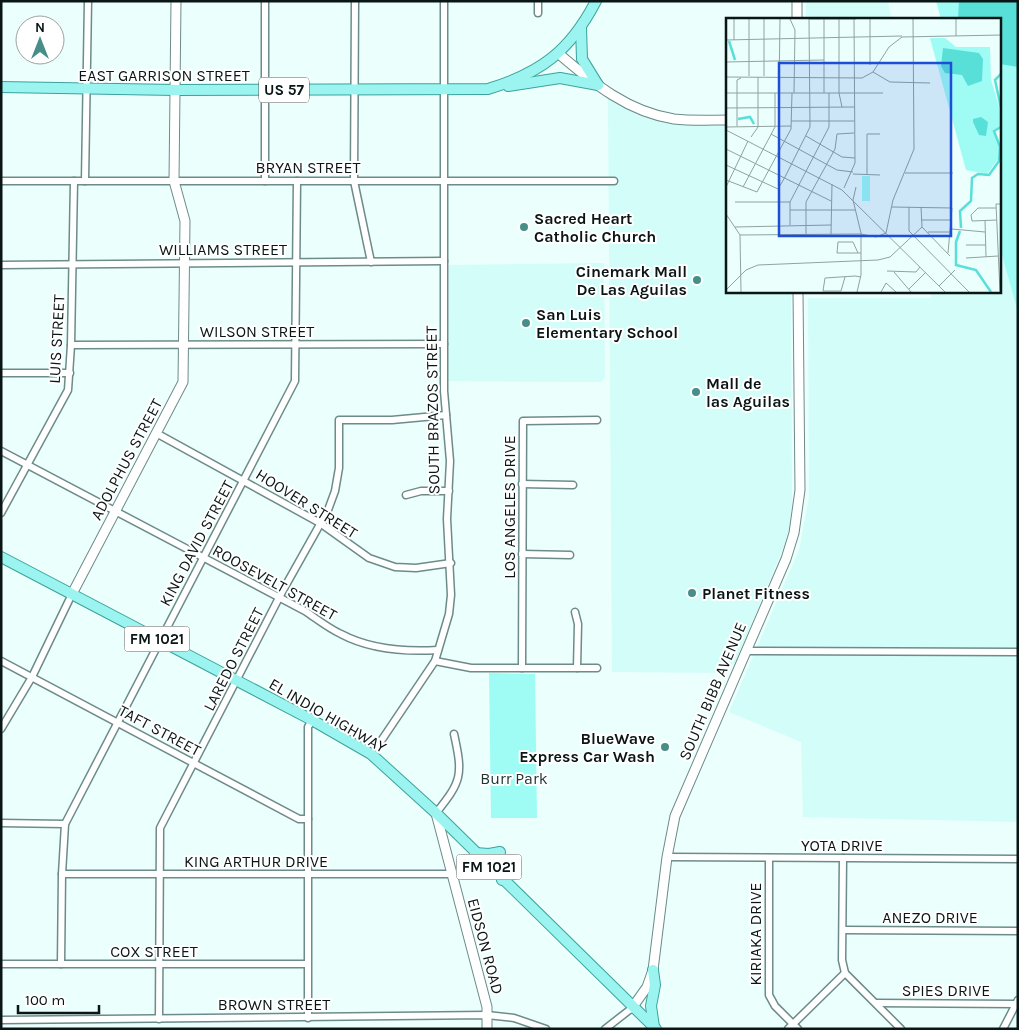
<svg xmlns="http://www.w3.org/2000/svg" width="1019" height="1030" viewBox="0 0 1019 1030" font-family="Karla,sans-serif">
  <rect width="100%" height="100%" fill="#ebfffd"/>
  <g fill="#d2fdf9">
    <path d="M806,1h82l3,16 -4,2h-81z"/>
    <path d="M608,97l18,11 34,13 22,4 46,-1v167h63l1,214 -3,24 -4,15 -50,119 -4,2 -4,8 -115,-1z"/>
    <path d="M1000,249l18,58v515l-215,-5 -2,-75 -72,-30 70,-162 10,-52 -1,-200h123v-7h69z"/>
    <path d="M604,263l1,114 -4,5 -153,-1 1,-116z"/>
  </g>
  <g fill="#9ffcf5">
    <path d="M936,1h82v311l-18,-64v-229h-59z"/>
    <path d="M489,673l46,1 2,144h-46z"/>
  </g>
  <path fill="#58e0d8" d="M959,1h59v66l-18,-3v-45h-42z"/>
  <g fill="none" stroke-linecap="round" stroke-linejoin="round">
    <defs>
      <g id="street">
        <path d="M355,1l-1,180 17,81"/>
        <path d="M538,1v12"/>
        <path d="M1,181h613"/>
        <path d="M85,181l3,-180"/>
        <path d="M265,181v-180"/>
        <path d="M1,265l443,-4"/>
        <path d="M71,345l373,-1"/>
        <path d="M1,373h69"/>
        <path d="M156,433l164,90 49,35 26,9 21,1 35,-5"/>
        <path d="M1,451l304,160c12,8 23,17 36,23 30,16 64,18 97,16"/>
        <path d="M522,484l51,1"/>
        <path d="M406,495l15,-4h28"/>
        <path d="M1,513l67,-123 3,-45 3,-164"/>
        <path d="M522,554l48,1"/>
        <path d="M575,612l3,12 -1,44"/>
        <path d="M746,651l272,1"/>
        <path d="M1,661l298,158h9"/>
        <path d="M435,661l36,7h126"/>
        <path d="M522,668l1,-247 74,-1"/>
        <path d="M1,729l31,-52 40,-83"/>
        <path d="M381,741l54,-80 14,-47 2,-19 -4,-76 3,-58 -6,-70v-390"/>
        <path d="M436,813c26,-32 27,-38 18,-79"/>
        <path d="M1,823l64,1"/>
        <path d="M667,857l351,2"/>
        <path d="M769,858v137l6,11 23,23"/>
        <path d="M62,874h389"/>
        <path d="M843,930l175,1"/>
        <path d="M1,964h306"/>
        <path d="M61,964l1,-90 3,-50 230,-443 2,-200"/>
        <path d="M845,973l56,56"/>
        <path d="M876,1003l139,1"/>
        <path d="M308,1018v-291l4,-7"/>
        <path d="M159,1019l1,-191 122,-236 46,-82 7,-19 4,-23v-48h53l54,-5"/>
        <path d="M1,1020l486,-5 27,3 32,11"/>
        <path d="M605,1029l27,-21"/>
        <path d="M788,1029l57,-56 -3,-13 1,-102"/>
        <path d="M1003,1029l15,-29"/>
      </g>
      <g id="secondary">
        <path d="M797,1v18"/>
        <path d="M559,54c34,29 69,58 115,65 18,2 36,1 54,1"/>
        <path d="M72,594l111,-212 2,-161 -11,-40 2,-180"/>
        <path d="M436,813l51,194v22"/>
        <path d="M632,1008l15,-21 6,-17 14,-113 8,-41 111,-257 8,-26 6,-43 -2,-199"/>
      </g>
      <g id="primary">
        <path d="M581,28l1,31 16,26"/>
        <path d="M508,86l52,-8 38,7"/>
        <path d="M1,87l174,3 313,-1c53,-16 82,-38 108,-88"/>
        <path d="M1,557l311,163 59,34 65,59 220,216"/>
        <path d="M475,853l14,1 11,-2 -2,10 4,18"/>
        <path d="M653,970l2,15 -4,21 3,21"/>
      </g>
    </defs>
    <use href="#street" stroke="#6d8b89" stroke-width="9"/>
    <use href="#secondary" stroke="#6d8b89" stroke-width="11"/>
    <use href="#primary" stroke="#3da29c" stroke-width="12"/>
    <use href="#street" stroke="#fff" stroke-width="6"/>
    <use href="#secondary" stroke="#fff" stroke-width="9"/>
    <use href="#primary" stroke="#9bf4ef" stroke-width="10"/>
  </g>
  <g fill="#478e89" stroke="#fff" stroke-width="2">
    <circle cx="524" cy="227" r="5"/>
    <circle cx="697" cy="280" r="5"/>
    <circle cx="526" cy="323" r="5"/>
    <circle cx="696" cy="392" r="5"/>
    <circle cx="692" cy="593" r="5"/>
    <circle cx="665" cy="747" r="5"/>
  </g>
  <g text-anchor="middle" stroke-width="4" stroke-linejoin="round" paint-order="stroke">
    <g fill="#fff" stroke="#545c5b" stroke-width="1">
      <rect x="259" y="77.5" width="50" height="25" rx="4"/>
      <rect x="124.5" y="626.5" width="65" height="25" rx="4"/>
      <rect x="456.5" y="854.5" width="65" height="25" rx="4"/>
    </g>
    <g font-size="15" font-weight="bold" fill="#0a1615">
      <text x="284" y="95">US 57</text>
      <text x="157" y="644">FM 1021</text>
      <text x="489" y="872">FM 1021</text>
    </g>
    <g font-size="16" fill="#0a1615" stroke="#fff">
      <text x="164" y="81">EAST GARRISON STREET</text>
      <text x="308" y="173">BRYAN STREET</text>
      <text x="223" y="255">WILLIAMS STREET</text>
      <text x="257" y="337">WILSON STREET</text>
      <text transform="translate(56 339) rotate(-87)" y="6">LUIS STREET</text>
      <text transform="translate(432 410) rotate(-91)" y="6">SOUTH BRAZOS STREET</text>
      <text transform="translate(126 459) rotate(-62)" y="6">ADOLPHUS STREET</text>
      <text transform="translate(307 503) rotate(32)" y="6">HOOVER STREET</text>
      <text transform="translate(509 507) rotate(-90)" y="6">LOS ANGELES DRIVE</text>
      <text transform="translate(196 543) rotate(-62)" y="6">KING DAVID STREET</text>
      <text transform="translate(275 582) rotate(29)" y="6">ROOSEVELT STREET</text>
      <text transform="translate(233 659) rotate(-63)" y="6">LAREDO STREET</text>
      <text transform="translate(712 691) rotate(-67)" y="6">SOUTH BIBB AVENUE</text>
      <text transform="translate(328 715) rotate(30)" y="6">EL INDIO HIGHWAY</text>
      <text transform="translate(160 730) rotate(28)" y="6">TAFT STREET</text>
      <text x="842" y="851">YOTA DRIVE</text>
      <text x="256" y="867">KING ARTHUR DRIVE</text>
      <text x="930" y="923">ANEZO DRIVE</text>
      <text transform="translate(755 934) rotate(-90)" y="6">KIRIAKA DRIVE</text>
      <text transform="translate(486 946) rotate(75)" y="6">EIDSON ROAD</text>
      <text x="154" y="957">COX STREET</text>
      <text x="946" y="996">SPIES DRIVE</text>
      <text x="274" y="1010">BROWN STREET</text>
    </g>
    <g font-size="16" font-weight="bold" fill="#0a1615" stroke="#fff" text-anchor="start">
      <text x="534" y="224">Sacred Heart<tspan x="534" dy="18">Catholic Church</tspan></text>
      <text x="687" y="277" text-anchor="end">Cinemark Mall<tspan x="687" dy="18">De Las Aguilas</tspan></text>
      <text x="536" y="320">San Luis<tspan x="536" dy="18">Elementary School</tspan></text>
      <text x="706" y="389">Mall de<tspan x="706" dy="18">las Aguilas</tspan></text>
      <text x="702" y="599">Planet Fitness</text>
      <text x="655" y="744" text-anchor="end">BlueWave<tspan x="655" dy="18">Express Car Wash</tspan></text>
    </g>
    <g font-size="16" fill="#1c3432" stroke="#fff">
      <text x="514" y="784">Burr Park</text>
    </g>
  </g>
  <g transform="translate(726 18)">
    <rect width="275" height="275" fill="#ebfffd"/>
    <path d="M204,20h15l11,9h34l1,33 10,33v14l-8,3 6,18 -1,11 -11,15 -21,-4zM136,158h8v25h-8z" fill="#9ffcf5"/>
    <path d="M217,30l36,5 4,6 -1,22 -14,5 -6,-11 -17,-2 -4,-7zM255,99l7,5 -2,14 -7,-1 -6,-13v-3z" fill="#58e0d8"/>
    <path fill="none" stroke="#58e0d8" stroke-width="2.5" d="M3,23l6,19M275,56l-6,6 6,28M12,101l12,-2 4,7M235,210l-1,-17 11,-10 1,-23 6,-4 11,1 10,-14 1,-14 -6,-16 7,-4M234,213l-4,11v23l20,5 15,22"/>
    <path fill="none" stroke="#91a2a0" stroke-width="1" d="M8,1v21M38,1v57M64,1l5,11 -1,63M83,1h47M113,1v74l3,14M144,1v46M230,1v17M0,22l176,-4M0,44l98,-2M147,54l17,10 40,1M23,58v-57M0,59l136,1 11,-6 16,-25 13,-10 99,-2M0,75h157M53,75l1,-74M98,75v-74M0,90l128,-1M65,103h63M11,108v-46l4,-2M0,109l65,-1M0,112l116,60 103,102M45,116l66,36 16,2M80,118l36,21 13,1M25,119l7,-10v-50M0,131l105,52M0,147l52,24 7,-12 25,-50 -1,-108M179,155h48M127,156l27,1M141,157v-41h13M0,162l31,12 34,-63 1,-36M0,169l22,-46M17,169l32,-60v-34M130,169l-3,13 8,33v42l-4,17M118,170l11,-25 -1,-144M9,184h55M166,189l60,1 -4,45M183,189v24l60,61M270,190h-18l-7,7 1,6 25,-1M64,192h65M0,196l14,21 1,57M195,202h31M259,202l1,37M64,207v-23l39,-75v-34M9,209l96,-2M196,209l28,29M226,211l33,3M202,214h23M160,215l7,-33 21,-51 -1,-130M105,216l1,-50M14,217l121,-1 15,3 10,-4M80,217v-33l29,-53 2,-15 17,-1M240,227h20M132,235l-5,-11h-15l-1,11h24M240,240l32,-2M161,253l29,1 4,-5M168,254l17,20M119,259l-4,14h-18l2,-13 30,-2 6,1M213,268l16,-16M183,271l17,-17M0,272l20,-20 12,-5 120,-5 12,-3 32,-30 -1,-20M155,274l5,-9 10,9M274,274l-4,-88h5"/>
    <path fill="#1d4ed8" fill-opacity="0.15" stroke="#1d4ed8" stroke-width="2.5" d="M53,45h172v173h-172z"/>
    <rect width="275" height="275" fill="none" stroke="#0a1615" stroke-width="2.5"/>
  </g>
  <rect width="1019" height="1030" fill="none" stroke="#0a1615" stroke-width="5"/>
  <g transform="translate(40 40)"><circle r="24" fill="#ffffff" stroke="#9da2a1"/>
  <path d="M0-4L9 19L0 12L-9 19Z" fill="#478e89"/>
  <text y="-8" font-size="14" font-weight="bold" text-anchor="middle" fill="#0a1615">N</text>
  </g>
  <path d="M18 1005v8h81v-8" fill="none" stroke="#0a1615" stroke-width="2.5"/>
  <text x="25" y="1005" font-size="15" fill="#0a1615" stroke="#ffffff" stroke-width="4" paint-order="stroke">100 m</text>
</svg>
